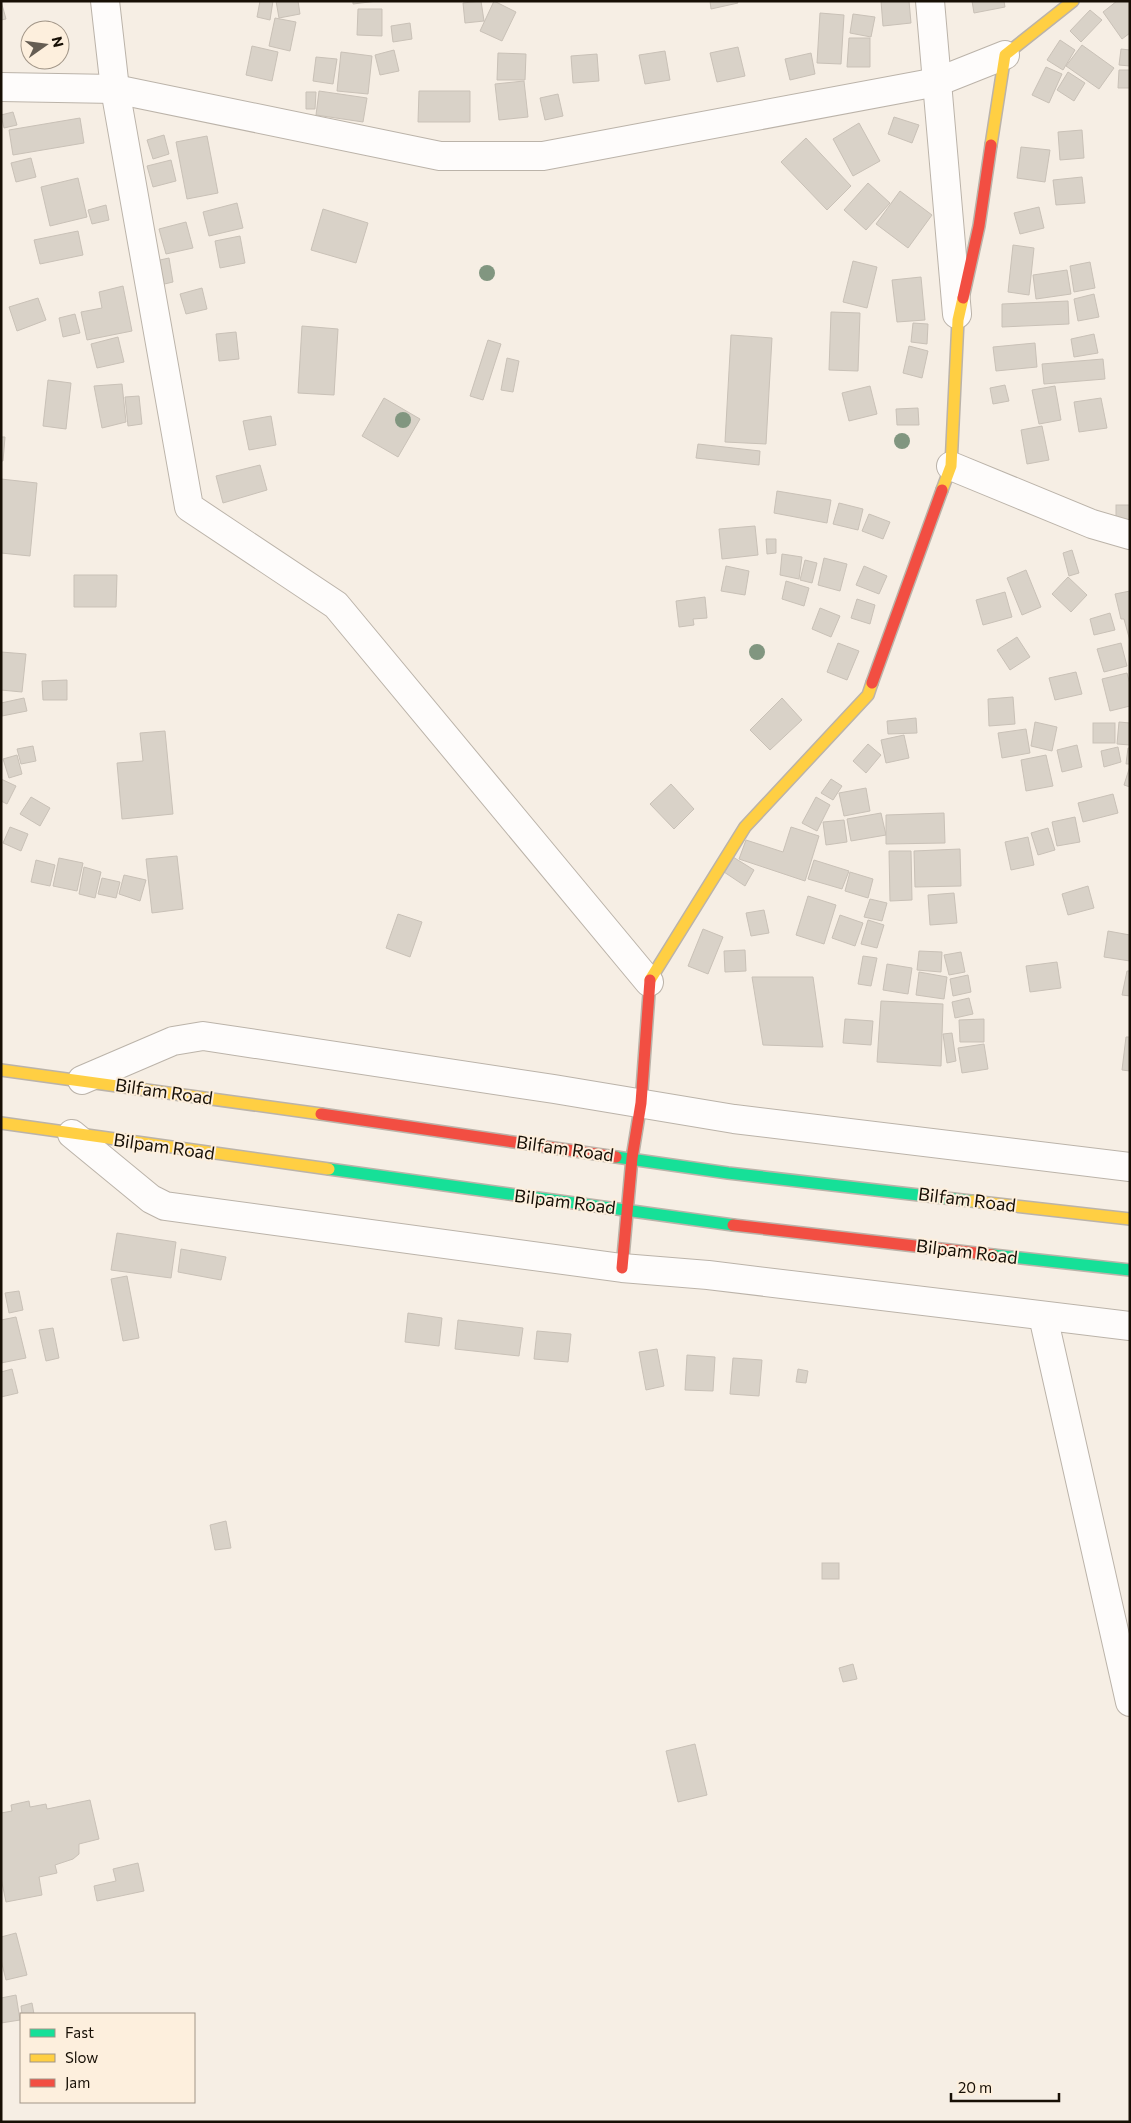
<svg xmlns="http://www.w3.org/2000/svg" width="1131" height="2123" viewBox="0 0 1131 2123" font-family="Commissioner,sans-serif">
  <rect width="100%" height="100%" fill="#f6eee4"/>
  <g fill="#d9d2c8" stroke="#c9c1b7">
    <path d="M1,1l5,18 -5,1z"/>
    <path d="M260,1h13l-3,19 -13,-3z"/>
    <path d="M276,1h22l2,13 -21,4z"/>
    <path d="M353,1h24l-24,3z"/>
    <path d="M481,1l3,20 -19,2 -2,-20z"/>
    <path d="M494,1l22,11 -14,29 -22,-10z"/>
    <path d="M710,1h27l1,2 -27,6z"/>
    <path d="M881,1h28l2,22 -28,3z"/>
    <path d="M972,1h32l1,6 -31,6z"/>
    <path d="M1117,1h13v32l-8,6 -19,-27z"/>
    <path d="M358,9h24v27l-25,-1z"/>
    <path d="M1090,10l12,10 -21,22 -11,-11z"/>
    <path d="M820,13l24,2 -3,49 -24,-1z"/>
    <path d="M853,14l22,3 -4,20 -21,-4z"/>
    <path d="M275,18l21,4 -6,29 -21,-5z"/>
    <path d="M410,23l2,16 -19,3 -2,-16z"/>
    <path d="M849,38h21v29h-23z"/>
    <path d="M1060,40l15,10 -12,20 -16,-10z"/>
    <path d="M1082,45l32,23 -15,21 -33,-23z"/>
    <path d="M252,46l26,6 -6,29 -26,-6z"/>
    <path d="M738,47l7,29 -28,6 -7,-29z"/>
    <path d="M1121,49l9,1v16l-11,-1z"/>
    <path d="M394,50l5,21 -19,4 -5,-20z"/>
    <path d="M665,51l5,29 -25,4 -6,-29z"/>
    <path d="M341,52l31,4 -4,38 -31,-3z"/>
    <path d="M498,53l28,1 -1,26h-28z"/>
    <path d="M811,53l4,21 -25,6 -5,-21z"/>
    <path d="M597,54l2,27 -26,2 -2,-27z"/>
    <path d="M316,57l21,2 -4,25 -20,-3z"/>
    <path d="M1046,67l16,7 -13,29 -17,-8z"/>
    <path d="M1119,70h11v18h-12z"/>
    <path d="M1068,72l17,11 -11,18 -17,-11z"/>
    <path d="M524,81l4,36 -29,3 -4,-36z"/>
    <path d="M319,91l48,7 -4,24 -47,-7z"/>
    <path d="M419,91h51v31h-52z"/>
    <path d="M306,92h10l-1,17h-9z"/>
    <path d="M558,94l5,22 -18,4 -5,-22z"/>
    <path d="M13,112l4,13 -13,3 -3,-13z"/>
    <path d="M894,117l25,8 -7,18 -24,-9z"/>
    <path d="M80,118l4,25 -71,12 -4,-25z"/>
    <path d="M859,123l21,38 -27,15 -20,-37z"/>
    <path d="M1082,130l2,28 -24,2 -2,-28z"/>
    <path d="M164,135l5,19 -16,5 -6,-19z"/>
    <path d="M207,136l11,57 -31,6 -11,-57z"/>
    <path d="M806,138l45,48 -24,24 -46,-48z"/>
    <path d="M1021,147l29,3 -5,32 -28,-4z"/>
    <path d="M31,158l5,19 -20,5 -5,-19z"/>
    <path d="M171,160l5,21 -23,6 -6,-21z"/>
    <path d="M1082,177l3,26 -29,2 -3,-25z"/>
    <path d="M78,178l9,39 -37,9 -9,-39z"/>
    <path d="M868,183l22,20 -24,27 -22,-20z"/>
    <path d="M900,191l32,24 -24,33 -32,-24z"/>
    <path d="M237,203l6,25 -34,8 -6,-24z"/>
    <path d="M106,205l3,15 -17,4 -4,-14z"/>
    <path d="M1039,207l5,21 -24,6 -6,-21z"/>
    <path d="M323,209l45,14 -12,40 -45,-13z"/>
    <path d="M186,222l7,26 -27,6 -7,-25z"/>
    <path d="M78,231l5,24 -43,9 -6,-24z"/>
    <path d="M240,236l5,27 -25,5 -5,-27z"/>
    <path d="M1013,245l21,3 -5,47 -21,-3z"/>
    <path d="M169,258l4,24 -17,4 -5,-24z"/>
    <path d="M853,261l24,6 -10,41 -24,-6z"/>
    <path d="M1090,262l5,26 -21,4 -4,-26z"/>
    <path d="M1067,270l4,24 -35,5 -3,-24z"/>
    <path d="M921,277l4,43 -28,2 -5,-42z"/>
    <path d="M123,286l9,45 -45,9 -6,-28 21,-4 -3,-16z"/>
    <path d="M202,288l5,21 -21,5 -6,-20z"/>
    <path d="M1094,294l5,23 -21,4 -4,-22z"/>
    <path d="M38,298l8,22 -29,11 -8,-24z"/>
    <path d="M1068,301l1,23 -67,3v-23z"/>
    <path d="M831,312l29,1 -2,58 -29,-1z"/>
    <path d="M75,314l5,19 -17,4 -4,-19z"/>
    <path d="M913,323l15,1 -1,20 -16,-2z"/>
    <path d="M302,326l36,3 -4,66 -36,-2z"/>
    <path d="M236,332l3,27 -20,2 -3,-27z"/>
    <path d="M1094,334l4,19 -24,4 -3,-18z"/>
    <path d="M731,335l41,3 -6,106 -41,-2z"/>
    <path d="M118,337l6,25 -27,6 -6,-24z"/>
    <path d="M488,340l13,4 -18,56 -13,-4z"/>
    <path d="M1035,343l2,24 -41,4 -3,-24z"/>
    <path d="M909,346l19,5 -6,27 -19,-5z"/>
    <path d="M507,358l12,3 -6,31 -12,-2z"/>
    <path d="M1103,359l2,20 -61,5 -2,-20z"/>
    <path d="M48,380l23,3 -5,46 -23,-3z"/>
    <path d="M122,384l4,38 -24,6 -8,-42z"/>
    <path d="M1005,385l4,16 -16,3 -3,-16z"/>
    <path d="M870,386l7,28 -28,7 -7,-28z"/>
    <path d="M1055,386l6,34 -22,4 -7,-34z"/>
    <path d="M139,396l3,28 -14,2 -3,-29z"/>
    <path d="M384,398l36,21 -22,38 -36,-21z"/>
    <path d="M1101,398l6,30 -28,4 -5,-30z"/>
    <path d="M918,408l1,17h-22l-1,-16z"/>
    <path d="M271,416l5,29 -27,5 -6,-29z"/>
    <path d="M1042,426l7,34 -22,4 -6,-34z"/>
    <path d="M1,437h4l-2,24h-2z"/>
    <path d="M698,444l62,7 -1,14 -63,-7z"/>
    <path d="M260,465l7,25 -44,13 -7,-27z"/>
    <path d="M1,479l36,4 -7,73 -29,-3z"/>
    <path d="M777,491l54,9 -4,23 -53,-10z"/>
    <path d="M839,503l24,6 -5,21 -25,-6z"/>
    <rect x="1116" y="505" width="14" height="21"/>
    <path d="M869,514l21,8 -7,17 -21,-8z"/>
    <path d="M755,526l3,29 -36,4 -3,-30z"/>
    <path d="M766,539h10v14l-9,1z"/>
    <path d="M1072,550l7,23 -10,3 -6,-23z"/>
    <path d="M782,554l20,3 -3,22 -19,-4z"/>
    <path d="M824,558l23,6 -7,27 -22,-6z"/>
    <path d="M805,560l12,3 -5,20 -12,-3z"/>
    <path d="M726,566l23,5 -4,24 -24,-4z"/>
    <path d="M864,566l23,10 -8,18 -23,-9z"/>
    <path d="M1026,570l15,37 -19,8 -15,-37z"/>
    <path d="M74,575h43l-1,32h-42z"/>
    <path d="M1068,577l19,18 -16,17 -19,-18z"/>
    <path d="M786,581l23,7 -5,18 -22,-7z"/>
    <path d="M1130,591v50l-6,-22h-3l-6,-25z"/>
    <path d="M1005,592l7,25 -29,8 -7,-25z"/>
    <path d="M705,597l2,21 -14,1 1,6 -15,2 -3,-26z"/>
    <path d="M857,599l18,6 -5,19 -19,-6z"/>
    <path d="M820,608l20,8 -9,21 -19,-8z"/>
    <path d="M1110,613l5,17 -21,5 -4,-16z"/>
    <path d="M1017,637l13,20 -20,13 -13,-20z"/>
    <path d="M838,643l21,8 -12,29 -20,-8z"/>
    <path d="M1121,643l6,23 -23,6 -7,-23z"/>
    <path d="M1,652l25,2 -4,38 -21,-2z"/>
    <path d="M1076,672l6,22 -27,6 -6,-22z"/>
    <path d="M1127,673l3,11v22l-20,5 -8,-32z"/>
    <path d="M67,680v20h-24l-1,-19z"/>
    <path d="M1013,697l2,27 -26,2 -1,-27z"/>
    <path d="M24,698l3,13 -25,5 -1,-13z"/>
    <path d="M782,698l20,22 -32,30 -20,-20z"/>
    <path d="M916,718l1,15 -29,1 -1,-13z"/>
    <path d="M1035,722l22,5 -5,24 -21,-5z"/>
    <path d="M1119,722l11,1v22l-13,-1z"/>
    <rect x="1093" y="723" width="22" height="20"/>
    <path d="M1026,729l4,24 -28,5 -4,-25z"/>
    <path d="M165,731l8,83 -51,5 -5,-56 26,-2 -3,-28z"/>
    <path d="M904,735l5,23 -23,5 -5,-23z"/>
    <path d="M868,744l13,11 -15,18 -13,-12z"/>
    <path d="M1077,745l5,22 -20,5 -5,-22z"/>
    <path d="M33,746l3,15 -15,3 -4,-15z"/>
    <path d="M1118,747l3,15 -17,5 -3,-16z"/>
    <path d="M1128,748h2v16h-4z"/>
    <path d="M17,755l5,19 -13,4 -6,-19z"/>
    <path d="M1046,755l7,31 -27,5 -5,-31z"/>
    <path d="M1130,766v21l-6,-2z"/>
    <path d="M1,779l15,7 -9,18 -6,-3z"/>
    <path d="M831,779l11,7 -9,14 -12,-7z"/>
    <path d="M671,784l23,25 -20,20 -24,-25z"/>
    <path d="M866,788l4,23 -26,5 -5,-23z"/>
    <path d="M1113,794l5,19 -35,9 -5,-19z"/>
    <path d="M31,797l19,11 -10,18 -20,-12z"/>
    <path d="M816,797l14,8 -13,26 -15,-8z"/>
    <path d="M881,813l5,22 -35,6 -4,-22z"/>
    <path d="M944,813l1,30 -59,1v-29z"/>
    <path d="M1075,817l5,25 -23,4 -5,-24z"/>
    <path d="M844,820l3,22 -21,3 -3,-23z"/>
    <path d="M10,827l18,7 -7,17 -18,-8z"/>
    <path d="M791,827l28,9 -14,45 -66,-22 7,-19 37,12z"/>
    <path d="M1048,828l7,22 -17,5 -7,-22z"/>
    <path d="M1028,837l6,28 -23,5 -6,-28z"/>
    <path d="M960,849l1,37 -46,1 -1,-36z"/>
    <path d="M889,851h22l1,49 -22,1z"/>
    <path d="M177,856l6,53 -31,4 -6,-54z"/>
    <path d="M733,857l21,13 -9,16 -21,-14z"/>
    <path d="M59,858l24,5 -6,28 -24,-5z"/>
    <path d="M36,860l19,5 -5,21 -19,-4z"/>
    <path d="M814,860l35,11 -7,18 -34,-10z"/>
    <path d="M84,867l17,5 -6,26 -16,-4z"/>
    <path d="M850,872l23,7 -5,19 -23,-7z"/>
    <path d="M124,875l22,5 -6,21 -21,-7z"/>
    <path d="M102,878l18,4 -4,16 -18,-4z"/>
    <path d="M1088,886l6,22 -26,7 -6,-21z"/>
    <path d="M954,893l3,30 -27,2 -2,-30z"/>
    <path d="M808,896l28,9 -12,39 -28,-9z"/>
    <path d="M870,899l17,4 -5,18 -18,-4z"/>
    <path d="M764,910l5,23 -18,3 -5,-23z"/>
    <path d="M398,914l24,8 -12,35 -24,-9z"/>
    <path d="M840,915l23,8 -8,23 -23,-8z"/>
    <path d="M868,920l16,5 -7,23 -16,-4z"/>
    <path d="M703,929l20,8 -15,37 -20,-8z"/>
    <path d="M1108,931l22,4v26l-26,-4z"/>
    <path d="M745,950l1,21 -21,1 -1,-21z"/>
    <path d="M919,951l23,1 -1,20 -24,-2z"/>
    <path d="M961,952l4,20 -16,3 -5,-20z"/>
    <path d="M863,956l14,2 -6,28 -13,-2z"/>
    <path d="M1057,962l4,26 -31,4 -4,-26z"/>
    <path d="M887,964l25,4 -4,26 -25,-4z"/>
    <path d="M1127,971h3v25l-8,-1z"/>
    <path d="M919,972l28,5 -3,22 -28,-4z"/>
    <path d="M968,975l3,17 -18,4 -3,-17z"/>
    <path d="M752,977h61l10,70 -60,-2z"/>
    <path d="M969,998l4,16 -18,4 -3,-16z"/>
    <path d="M881,1001l62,3 -2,62 -64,-4z"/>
    <path d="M845,1019l28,2 -2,24 -28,-2z"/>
    <path d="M984,1019v23h-24l-1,-22z"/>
    <path d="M952,1033l4,28 -9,2 -4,-29z"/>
    <path d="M1126,1037h4v34l-8,-1z"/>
    <path d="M984,1044l4,25 -26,4 -4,-25z"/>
    <path d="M117,1233l59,9 -5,36 -60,-8z"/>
    <path d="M181,1249l45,8 -5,23 -43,-8z"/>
    <path d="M127,1276l12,62 -16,3 -12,-62z"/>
    <path d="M19,1291l4,19 -14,3 -4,-20z"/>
    <path d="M408,1313l34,5 -3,28 -34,-4z"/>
    <path d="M16,1317l10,41 -25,5v-43z"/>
    <path d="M458,1320l65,8 -4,28 -64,-7z"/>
    <path d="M53,1328l6,30 -13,3 -7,-31z"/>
    <path d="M537,1331l34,3 -3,28 -34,-3z"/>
    <path d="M657,1349l7,37 -18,4 -7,-38z"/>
    <path d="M687,1355l28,2 -2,34 -28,-1z"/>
    <path d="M733,1358l29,2 -3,36 -29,-2z"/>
    <path d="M12,1369l6,24 -17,4v-25z"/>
    <path d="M798,1369l10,2 -2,12 -10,-1z"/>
    <path d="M226,1521l5,27 -16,2 -5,-25z"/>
    <rect x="822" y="1563" width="17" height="16"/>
    <path d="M853,1664l4,15 -14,3 -4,-14z"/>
    <path d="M695,1744l12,51 -29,7 -12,-51z"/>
    <path d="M90,1800l9,39 -20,5v10l-6,5 -18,6 2,8 -18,4 3,18 -36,7 -5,-24v-65l11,-2 -1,-6 18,-4 1,6 16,-3 1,5z"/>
    <path d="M138,1863l6,28 -47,10 -3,-15 22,-5 -3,-12z"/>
    <path d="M16,1933l11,42 -21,5 -5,-20v-23z"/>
    <path d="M16,1995l4,25 -19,3v-25z"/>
    <path d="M32,2003l2,11h-12l-1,-8z"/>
  </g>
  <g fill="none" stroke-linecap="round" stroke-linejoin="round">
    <defs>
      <g id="street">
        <path d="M105,1l10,88 74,418 147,98 313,377"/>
        <path d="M930,1l27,313"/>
        <path d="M1,87l114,2 325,67h103l394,-74 68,-27"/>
        <path d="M951,466l141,58 38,11"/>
        <path d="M82,1080l91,-39 30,-5 351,53 180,30 396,48"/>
        <path d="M72,1134l79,65 14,7 457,62 86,7 422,51"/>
        <path d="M1043,1316l87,386"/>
      </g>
      <g id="fast">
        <path d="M616,1157l112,16 243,28"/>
        <path d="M329,1169l404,56"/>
        <path d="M993,1255l137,15"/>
      </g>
      <g id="slow">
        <path d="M991,145l14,-90 68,-54"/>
        <path d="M942,490l9,-24 7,-146 5,-22"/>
        <path d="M650,980l95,-153 123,-132 4,-12"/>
        <path d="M1,1070l320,44"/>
        <path d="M1,1123l328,46"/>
        <path d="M971,1201l159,18"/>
      </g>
      <g id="jam">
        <path d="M963,298l16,-72 12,-81"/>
        <path d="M872,683l70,-193"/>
        <path d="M321,1114l295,43"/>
        <path d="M733,1225l260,30"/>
        <path d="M622,1268l10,-110 9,-55 9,-123"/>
      </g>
    </defs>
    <use href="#street" stroke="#bbb3a9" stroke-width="30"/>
    <use href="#fast" stroke="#bbb3a9" stroke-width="14"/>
    <use href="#slow" stroke="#bbb3a9" stroke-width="14"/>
    <use href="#jam" stroke="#bbb3a9" stroke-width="14"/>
    <use href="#street" stroke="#fefcfb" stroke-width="28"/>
    <use href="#fast" stroke="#16e098" stroke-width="11"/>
    <use href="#slow" stroke="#ffcf43" stroke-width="11"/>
    <use href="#jam" stroke="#f24e42" stroke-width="11"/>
  </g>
  <g fill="#819680">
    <circle cx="487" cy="273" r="8"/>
    <circle cx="403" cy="420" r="8"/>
    <circle cx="902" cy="441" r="8"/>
    <circle cx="757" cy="652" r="8"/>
  </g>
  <g text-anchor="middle" stroke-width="4" stroke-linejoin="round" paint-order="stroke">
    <g font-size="18" fill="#170f05" stroke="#fdefdd">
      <text transform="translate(164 1092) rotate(8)" y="6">Bilfam Road</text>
      <text transform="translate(164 1147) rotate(8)" y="6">Bilpam Road</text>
      <text transform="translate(565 1149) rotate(8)" y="6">Bilfam Road</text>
      <text transform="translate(967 1200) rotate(7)" y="6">Bilfam Road</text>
      <text transform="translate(565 1202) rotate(7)" y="6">Bilpam Road</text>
      <text transform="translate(967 1252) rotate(7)" y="6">Bilpam Road</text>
    </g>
  </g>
  <rect width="1131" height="2123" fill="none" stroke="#170f05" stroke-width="5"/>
  <rect x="20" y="2013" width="175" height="90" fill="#fdefdd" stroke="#a19587"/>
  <rect x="30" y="2029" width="25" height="8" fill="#16e098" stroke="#a19587"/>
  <text x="65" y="2038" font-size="15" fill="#170f05">Fast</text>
  <rect x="30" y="2054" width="25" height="8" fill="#ffcf43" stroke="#a19587"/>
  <text x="65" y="2063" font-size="15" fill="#170f05">Slow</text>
  <rect x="30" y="2079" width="25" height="8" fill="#f24e42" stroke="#a19587"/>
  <text x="65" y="2088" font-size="15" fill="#170f05">Jam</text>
  <g transform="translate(45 45) rotate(76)"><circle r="24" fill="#fdefdd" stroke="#a19587"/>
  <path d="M0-4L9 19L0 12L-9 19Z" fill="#655d53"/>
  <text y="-8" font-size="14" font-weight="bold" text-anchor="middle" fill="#170f05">N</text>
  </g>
  <path d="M951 2093v8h108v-8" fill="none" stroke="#170f05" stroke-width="2.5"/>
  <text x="958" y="2093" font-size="15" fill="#170f05" stroke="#fdefdd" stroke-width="4" paint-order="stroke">20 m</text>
</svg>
